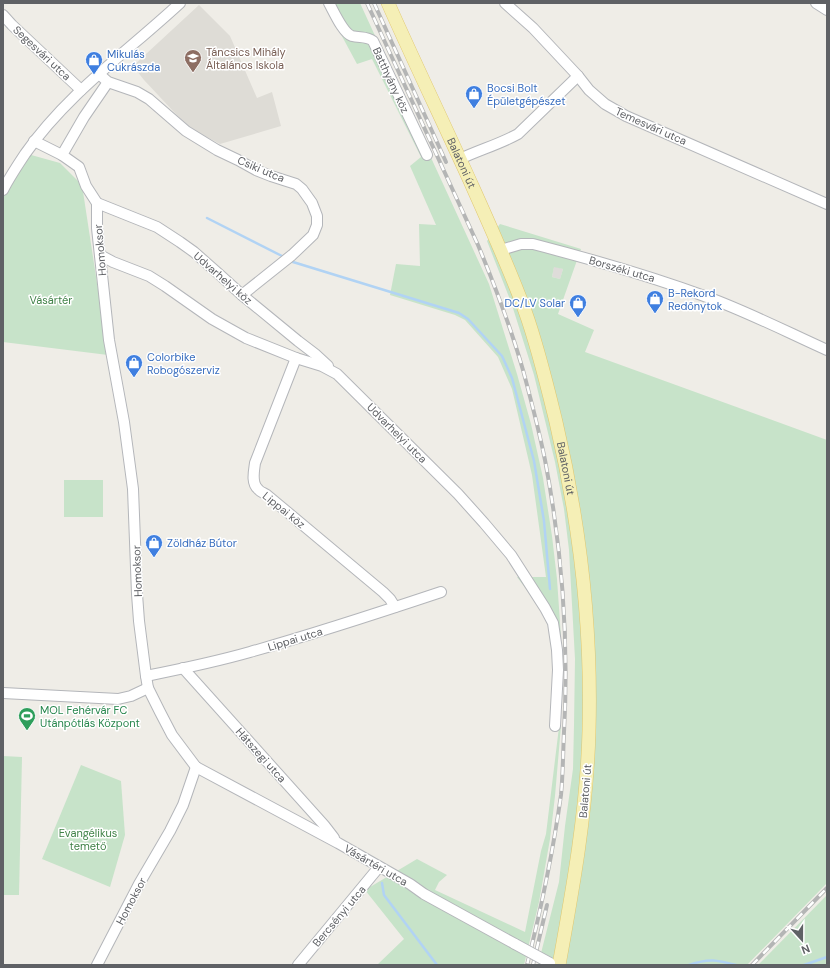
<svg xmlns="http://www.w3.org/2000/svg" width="830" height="968" viewBox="0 0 830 968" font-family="'DM Sans',sans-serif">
  <rect width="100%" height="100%" fill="#efede7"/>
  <path fill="#dedcd9" d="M554,266l9,3 -3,10 -8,-2z"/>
  <path fill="#dedcd6" d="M199,5l31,31 27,62 15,-6 9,34 -61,18 -32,-17 -44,-47 -11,-14z"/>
  <g fill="#c7e3c9" fill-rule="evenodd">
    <path d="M324,3h36l129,281 28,90 14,50 12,54 9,58 5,43 4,58v89l-6,70 -5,43 -11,63 -15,63h-147l27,-26 -39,-49 52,-31 30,16 -8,7 -4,8 90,42 16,-81 5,-17 13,-107 -5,-73 -4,-25 -4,-11 -7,-12 -22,-29h29l-14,-102 -20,-86 -14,-32 -33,-37 -10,-5 -65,-20 6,-31 24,2 -1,-42 17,1 -26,-59 11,-9 -49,-98 -15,5z"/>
    <path d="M24,153l36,10 22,22 26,170 -105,-13v-145z"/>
    <path d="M500,224l81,25 -23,65 36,16 -9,22 242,88v443l-80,82h-209l21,-83 6,-56 8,-57 1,-44 1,-66 -6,-109 -5,-41 -9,-47 -21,-87 -23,-73 -24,-61zM554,267l9,2 -3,10 -8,-2z"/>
    <rect x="64" y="480" width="39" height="37"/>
    <path d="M3,756l19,1 -3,138h-16z"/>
    <path d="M81,765l40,16 4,54 -15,52 -68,-28z"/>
    <path d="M827,895v70h-69z"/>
  </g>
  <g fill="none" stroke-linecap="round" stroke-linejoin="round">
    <g stroke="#b1d3f4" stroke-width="2.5">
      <path d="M207,218l77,39"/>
      <path d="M293,262l166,51 9,6 34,37 10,22 22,83 10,60 6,68"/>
      <path d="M382,883l2,12 53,70"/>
      <path d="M689,965c20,-7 28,-5 47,0"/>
      <path d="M804,965l23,-8"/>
    </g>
    <defs>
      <g id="minor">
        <path d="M329,3c5,9 14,30 23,33 8,2 15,0 21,5l54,114"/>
        <path d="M505,3l28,25 45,48 11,14 16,14 21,12 201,88"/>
        <path d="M816,3l11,7"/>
        <path d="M3,15l9,10 69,65"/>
        <path d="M99,74l9,8 29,10 12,7 37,32 31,19 21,10 18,10 15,6 25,8 6,5 10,14 5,13v9l-4,10 -21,20 -50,40"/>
        <path d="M34,141l28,14 17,12 7,19 11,17v25l12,112 15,82 9,67 4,105 2,27 7,55 2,12 12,24 12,23 24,32"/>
        <path d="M62,155l22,-38 24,-35"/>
        <path d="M460,159c19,-9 40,-15 58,-25l60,-58"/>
        <path d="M3,190c6,-12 14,-24 22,-36 42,-60 102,-102 155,-151"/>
        <path d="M97,203l60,24 23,15 14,10 26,23 22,20 56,46 17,13 13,12"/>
        <path d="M501,250l20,-6h12c58,15 117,32 174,53 41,15 80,35 120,53"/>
        <path d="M100,255l13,7 36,14 16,10 47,33 34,19 50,20 26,8 15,8 121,120 26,29 27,32 34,53 8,15 4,27 1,20 -3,56"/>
        <path d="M296,358l-41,105c-1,8 -4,20 3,26 2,3 6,4 9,6l116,97 7,7 5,8"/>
        <path d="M183,668l141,157 10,13"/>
        <path d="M146,676c35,-7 69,-14 104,-24 64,-18 128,-39 191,-60"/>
        <path d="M3,693l115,6 13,-3 17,-8"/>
        <path d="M196,767l142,76 72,41 14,10 91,50"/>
        <path d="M97,965l42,-81 31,-53 13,-26 13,-38"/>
        <path d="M298,965l81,-98"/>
      </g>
      <g id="major">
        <path id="s1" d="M388,3c28,63 58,125 86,187 18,40 36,80 51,121 13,36 22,74 31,111 24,102 36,204 33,309 -2,79 -16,157 -30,234"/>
      </g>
    </defs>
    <use href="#minor" stroke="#b4b6ba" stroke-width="12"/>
    <use href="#major" stroke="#e0c76f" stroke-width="14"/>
    <use href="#minor" stroke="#fff" stroke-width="10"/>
    <use href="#major" stroke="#f5efb6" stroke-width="13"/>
    <defs>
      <g id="rail">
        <path d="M367,3l111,242c17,41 33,83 45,125 8,30 16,60 22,90 17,89 24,181 19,272 -1,21 -1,42 -3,63 -8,57 -20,114 -34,170"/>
        <path d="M374,3l72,159"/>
        <path d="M533,965l14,-60"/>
        <path d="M752,965l75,-77"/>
      </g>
    </defs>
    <use href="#rail" stroke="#b4b5b5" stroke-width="4"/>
    <use href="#rail" stroke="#fff" stroke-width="2.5" stroke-dasharray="8" stroke-linecap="butt"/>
    <defs>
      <path id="minor-bridge" d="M515,944l35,19"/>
    </defs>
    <use href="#minor-bridge" stroke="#b4b6ba" stroke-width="12" stroke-linecap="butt"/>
    <use href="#minor-bridge" stroke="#fff" stroke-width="10"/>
  </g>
  <defs>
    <symbol id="school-pin" viewBox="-11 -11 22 30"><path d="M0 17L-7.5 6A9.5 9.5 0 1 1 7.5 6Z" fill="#8d6e63" stroke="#fff"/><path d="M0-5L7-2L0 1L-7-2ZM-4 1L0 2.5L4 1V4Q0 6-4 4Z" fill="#fff"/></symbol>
    <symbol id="shop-pin" viewBox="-11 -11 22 30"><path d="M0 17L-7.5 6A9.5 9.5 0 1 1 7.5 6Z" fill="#3f7fe0" stroke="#fff"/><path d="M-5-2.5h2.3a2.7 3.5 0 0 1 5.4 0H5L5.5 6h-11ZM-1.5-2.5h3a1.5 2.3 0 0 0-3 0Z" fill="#fff"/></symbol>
    <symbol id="stadium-pin" viewBox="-11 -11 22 30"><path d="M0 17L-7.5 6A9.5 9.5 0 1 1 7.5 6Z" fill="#2e9e5b" stroke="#fff"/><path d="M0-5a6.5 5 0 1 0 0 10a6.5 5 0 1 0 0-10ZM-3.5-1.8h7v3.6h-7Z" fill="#fff"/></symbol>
  </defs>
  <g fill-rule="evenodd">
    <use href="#school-pin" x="183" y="48" width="20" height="27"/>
    <use href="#shop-pin" x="84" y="50" width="20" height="27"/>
    <use href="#shop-pin" x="464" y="84" width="20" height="27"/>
    <use href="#shop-pin" x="645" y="289" width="20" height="27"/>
    <use href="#shop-pin" x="568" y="293" width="20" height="27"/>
    <use href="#shop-pin" x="124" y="353" width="20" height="27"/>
    <use href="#shop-pin" x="144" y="533" width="20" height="27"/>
    <use href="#stadium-pin" x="17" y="706" width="20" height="27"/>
  </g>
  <g text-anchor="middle" stroke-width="3" stroke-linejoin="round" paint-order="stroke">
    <g font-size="11" fill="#785e54" stroke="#fff" text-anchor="start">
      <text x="206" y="56">Táncsics Mihály<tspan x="206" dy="13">Általános Iskola</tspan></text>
    </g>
    <g font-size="11" fill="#5f6165" stroke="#fff">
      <text transform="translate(42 53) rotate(43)" y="4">Segesvári utca</text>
      <text transform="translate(391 80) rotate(65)" y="4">Batthyány köz</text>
      <text transform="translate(651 126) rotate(24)" y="4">Temesvári utca</text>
      <text dy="4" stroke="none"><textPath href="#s1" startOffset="176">Balatoni út</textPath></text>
      <text transform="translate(261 169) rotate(23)" y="4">Csiki utca</text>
      <text transform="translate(100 250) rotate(-95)" y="4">Homoksor</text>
      <text transform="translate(622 269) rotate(16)" y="4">Borszéki utca</text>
      <text transform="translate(223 278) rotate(41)" y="4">Udvarhelyi köz</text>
      <text transform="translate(397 433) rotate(45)" y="4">Udvarhelyi utca</text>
      <text dy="4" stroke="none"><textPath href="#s1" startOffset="500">Balatoni út</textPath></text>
      <text transform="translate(284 510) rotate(39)" y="4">Lippai köz</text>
      <text transform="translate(137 571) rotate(-92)" y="4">Homoksor</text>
      <text transform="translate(295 639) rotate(-17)" y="4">Lippai utca</text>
      <text transform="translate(261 755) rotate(48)" y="4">Hátszegi utca</text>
      <text transform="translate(585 791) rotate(-85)" y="4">Balatoni út</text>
      <text transform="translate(376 865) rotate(30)" y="4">Vásártéri utca</text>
      <text transform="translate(131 901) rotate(-62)" y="4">Homoksor</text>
      <text transform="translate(339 916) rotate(-50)" y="4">Bercsényi utca</text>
    </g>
    <g font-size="11" fill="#366cbe" stroke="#fff" text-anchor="start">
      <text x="107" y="58">Mikulás<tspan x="107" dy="13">Cukrászda</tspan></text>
      <text x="487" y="92">Bocsi Bolt<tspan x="487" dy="13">Épületgépészet</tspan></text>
      <text x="668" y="297">B-Rekord<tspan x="668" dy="13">Redőnytok</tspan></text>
      <text x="565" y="307" text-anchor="end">DC/LV Solar</text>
      <text x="147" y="361">Colorbike<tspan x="147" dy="13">Robogószerviz</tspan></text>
      <text x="167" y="547">Zöldház Bútor</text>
    </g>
    <g font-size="11" fill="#418248" stroke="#fff">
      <text x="51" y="304">Vásártér</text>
      <text x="88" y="837">Evangélikus<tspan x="88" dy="13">temető</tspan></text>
    </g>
    <g font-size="11" fill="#27864d" stroke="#fff" text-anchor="start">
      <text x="40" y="714">MOL Fehérvár FC<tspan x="40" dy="13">Utánpótlás Központ</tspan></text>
    </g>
  </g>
  <rect width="830" height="968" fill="none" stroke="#5f6165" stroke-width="8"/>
  <g transform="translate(802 940) rotate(159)" stroke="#ffffff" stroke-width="3" paint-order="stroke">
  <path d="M0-3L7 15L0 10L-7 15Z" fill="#5f6165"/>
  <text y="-6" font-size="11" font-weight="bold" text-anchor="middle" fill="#5f6165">N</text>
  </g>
</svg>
